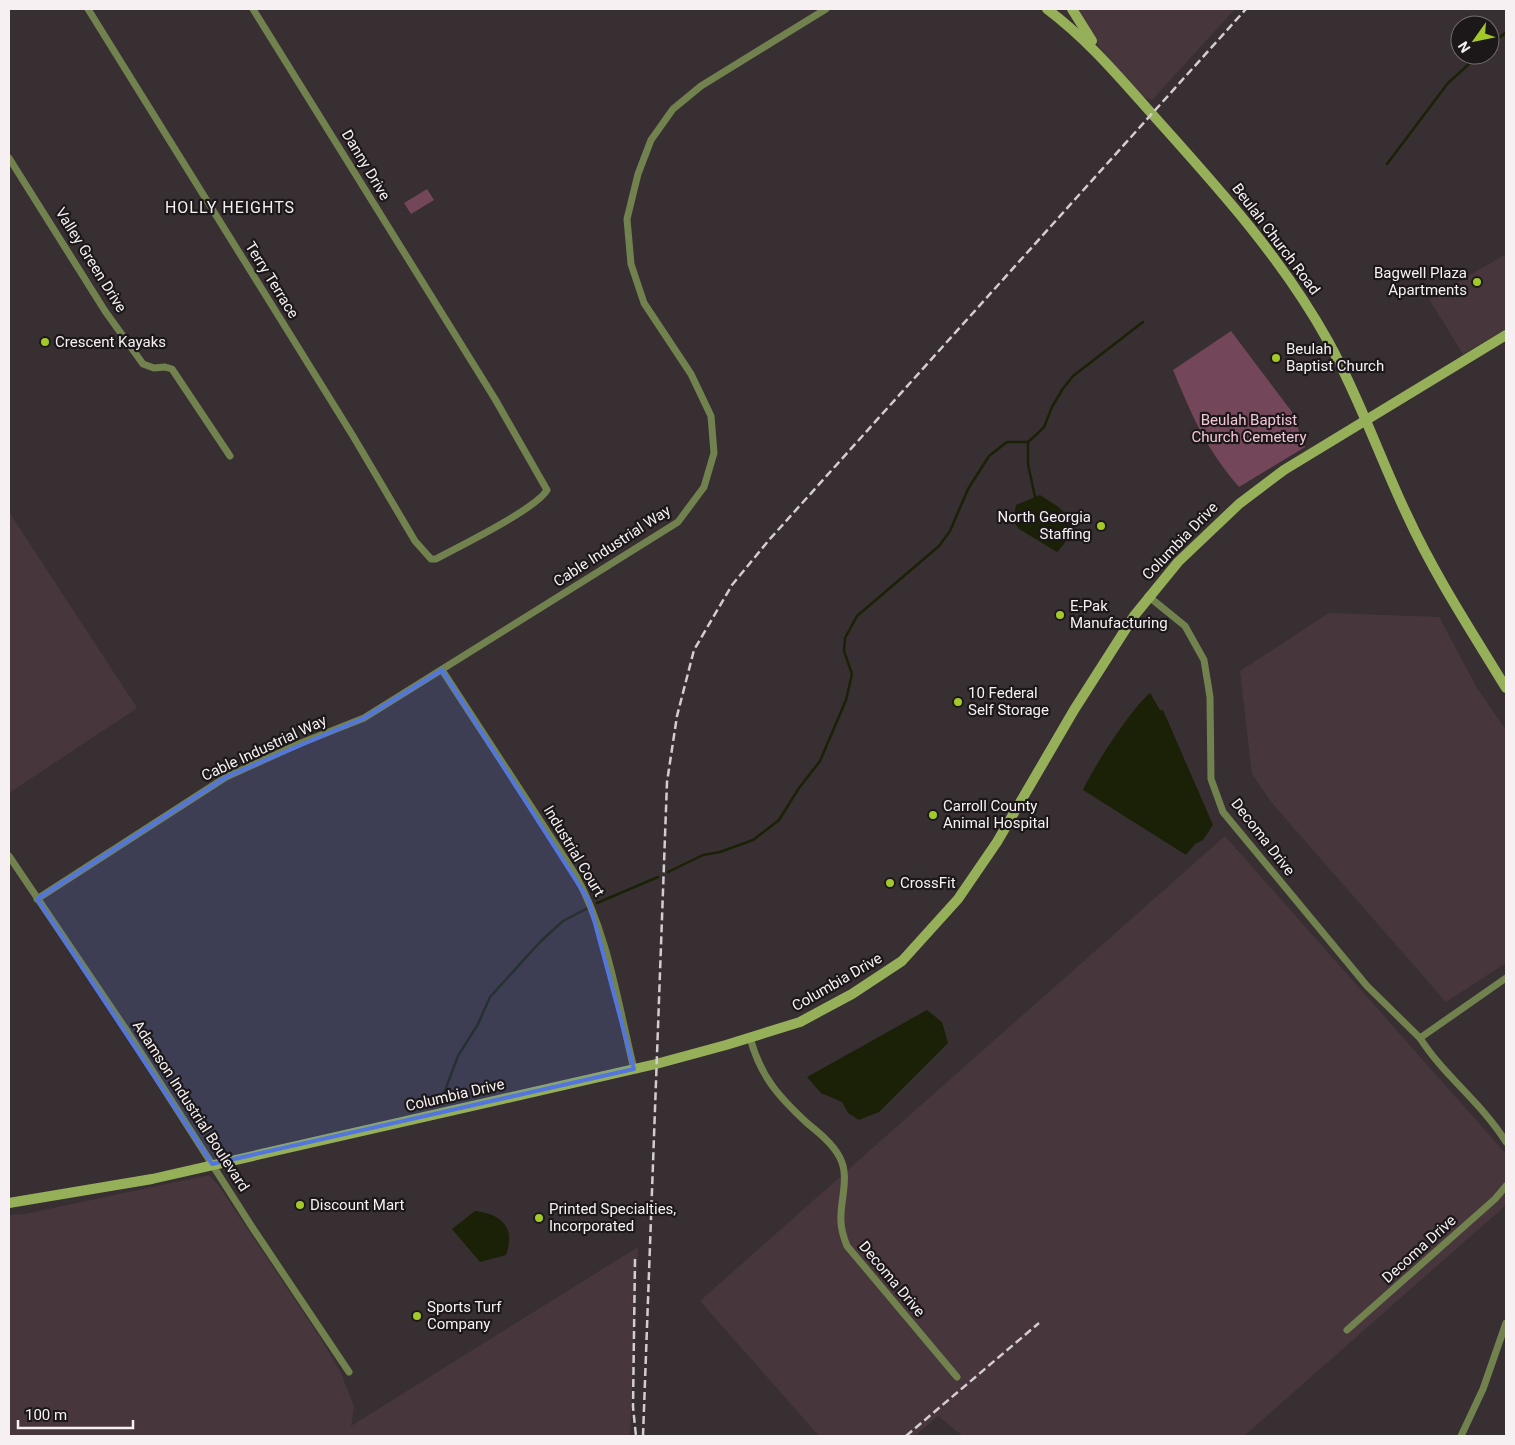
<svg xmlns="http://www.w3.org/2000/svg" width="1515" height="1445" viewBox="0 0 1515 1445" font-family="Roboto,sans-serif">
  <rect width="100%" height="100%" fill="#382f32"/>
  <g fill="#47373d">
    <path d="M1075,9h160l-83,91 -11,-4 -41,-48z"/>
    <path d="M1506,254v75l-43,25 -34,-55z"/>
    <path d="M9,512l128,196 -128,85z"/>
    <path d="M1329,613l110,4 38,71 29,42v233l-60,39 -174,-199 -20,-29 -12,-103z"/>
    <path d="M1225,836l281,318v51l-262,231h-281l-25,-20 -23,20h-96l-119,-135z"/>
    <path d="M209,1175l9,10 105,157 18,31 13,34 -3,19 287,-179 -8,189h-621v-221l16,-1z"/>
  </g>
  <g fill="#744659">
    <path d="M427,189l7,11 -23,14 -7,-11z"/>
    <path d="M1231,331l61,81 13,35 -66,40c-33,-38 -47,-71 -66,-117z"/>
  </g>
  <g fill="#1a2107">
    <path d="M1040,495l17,11 14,12c1,15 -4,23 -14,34l-38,-23 -6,-8 3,-16z"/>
    <path d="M1150,693l10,17h3l50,115 -10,15 -8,4 -9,11 -103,-65c11,-24 48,-81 67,-97z"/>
    <path d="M927,1010l15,12 6,21 -69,69 -20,8 -11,-7 -6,-11 -21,-9 -14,-16z"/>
    <path d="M475,1211c27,3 41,17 31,44l-26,7 -28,-33z"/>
  </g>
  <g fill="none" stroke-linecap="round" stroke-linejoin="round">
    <g stroke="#1a2107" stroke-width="2.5">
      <path d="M1490,46l16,-14"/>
      <path d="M1387,164l61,-81 31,-28"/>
      <path d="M1028,442v22l7,33"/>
      <path d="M668,872l35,-17 17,-3 33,-12 26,-20 20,-32 21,-27 26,-61 6,-26 -8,-23 1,-13 12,-22 82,-70 11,-15 18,-42 21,-33 18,-14h21l10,-9 6,-6 8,-20 10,-17 11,-14 70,-54"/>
      <path d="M597,903l61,-26"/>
      <path d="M441,1101l17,-45 20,-32 12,-27 50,-55 23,-21 23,-12"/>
    </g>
    <g stroke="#72824e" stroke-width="7">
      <path d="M88,9l265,427 62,105 16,18h5c24,-13 100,-50 111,-69l-52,-91 -242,-390"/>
      <path d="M9,158l96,153 38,53 11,4 11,-1 7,2 58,87"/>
      <path d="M1148,596l37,30 19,34 6,37 1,82 12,33 144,174 53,52"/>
      <path d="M442,670l133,204c33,59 43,130 59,195"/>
      <path d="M9,856l118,175 127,199 95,142"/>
      <path d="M37,899l189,-122 75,-34 63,-25 314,-196 26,-35 10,-34 -3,-37 -20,-42 -47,-71 -13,-39 -4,-45 11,-45 13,-34 22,-31 28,-23 125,-77"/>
      <path d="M1506,978l-86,60c24,38 62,65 86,104"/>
      <path d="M750,1038c11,39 28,58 57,85 11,9 25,20 32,33 11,19 2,41 2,60 -1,11 2,20 6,30l110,131"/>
      <path d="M1347,1330l148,-131 11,-13"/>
      <path d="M1461,1436l22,-47 23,-66"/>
    </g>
    <g stroke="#96b05a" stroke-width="10">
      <path d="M1047,9c44,33 77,74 114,115 61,68 122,136 167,217 31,56 52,117 79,174 28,61 65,117 99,173"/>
      <path d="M1072,9l20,32"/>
      <path d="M9,1203l143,-24 504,-115 70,-19 74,-23 52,-28 50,-33 56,-62 39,-57 77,-132 60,-94 44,-54 61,-58 45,-34 222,-135"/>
    </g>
    <g stroke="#d4cdcf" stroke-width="2.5" stroke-dasharray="8 4" stroke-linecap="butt">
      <path d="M635,1259l-2,148 3,29"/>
      <path d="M643,1436l24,-654 10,-66 17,-66 38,-65 37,-45 477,-531"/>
      <path d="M906,1436l133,-113"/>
    </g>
  </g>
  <path fill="#5376de" fill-opacity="0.2" stroke="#5376de" stroke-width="4" stroke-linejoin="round" d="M442,670l147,231 45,168 -422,95 -175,-265 189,-122 138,-59z"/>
  <g fill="#a2c928" stroke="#1c181a" stroke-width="2">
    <circle cx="1477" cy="282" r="5"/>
    <circle cx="45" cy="342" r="5"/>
    <circle cx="1276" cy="358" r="5"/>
    <circle cx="1101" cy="526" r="5"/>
    <circle cx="1060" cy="615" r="5"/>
    <circle cx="958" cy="702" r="5"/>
    <circle cx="933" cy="815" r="5"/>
    <circle cx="890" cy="883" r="5"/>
    <circle cx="300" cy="1205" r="5"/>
    <circle cx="539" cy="1218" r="5"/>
    <circle cx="417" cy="1316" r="5"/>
  </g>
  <g text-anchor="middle" stroke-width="4.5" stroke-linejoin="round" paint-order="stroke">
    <g font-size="15" fill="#f6f0f2" stroke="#1c181a">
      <text transform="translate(366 165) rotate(59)" y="5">Danny Drive</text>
      <text transform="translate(1276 239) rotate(53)" y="5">Beulah Church Road</text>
      <text transform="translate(91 260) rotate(58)" y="5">Valley Green Drive</text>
      <text transform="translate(272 280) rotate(58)" y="5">Terry Terrace</text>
      <text transform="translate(1180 541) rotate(-46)" y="5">Columbia Drive</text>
      <text transform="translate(612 546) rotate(-33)" y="5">Cable Industrial Way</text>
      <text transform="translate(264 748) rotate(-25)" y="5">Cable Industrial Way</text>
      <text transform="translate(1263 837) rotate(52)" y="5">Decoma Drive</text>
      <text transform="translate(574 851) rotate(59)" y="5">Industrial Court</text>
      <text transform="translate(837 982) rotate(-30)" y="5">Columbia Drive</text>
      <text transform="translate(455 1095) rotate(-13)" y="5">Columbia Drive</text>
      <text transform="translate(191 1106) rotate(57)" y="5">Adamson Industrial Boulevard</text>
      <text transform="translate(1419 1249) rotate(-42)" y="5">Decoma Drive</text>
      <text transform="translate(892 1279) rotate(50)" y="5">Decoma Drive</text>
    </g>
    <g font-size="15" fill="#f6f0f2" stroke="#1c181a" text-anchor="start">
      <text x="1467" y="278" text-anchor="end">Bagwell Plaza<tspan x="1467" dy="17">Apartments</tspan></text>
      <text x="55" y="347">Crescent Kayaks</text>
      <text x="1286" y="354">Beulah<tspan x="1286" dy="17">Baptist Church</tspan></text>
      <text x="1091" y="522" text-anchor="end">North Georgia<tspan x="1091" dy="17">Staffing</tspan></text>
      <text x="1070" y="611">E-Pak<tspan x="1070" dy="17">Manufacturing</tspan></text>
      <text x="968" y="698">10 Federal<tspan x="968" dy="17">Self Storage</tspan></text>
      <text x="943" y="811">Carroll County<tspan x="943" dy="17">Animal Hospital</tspan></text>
      <text x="900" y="888">CrossFit</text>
      <text x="310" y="1210">Discount Mart</text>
      <text x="549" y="1214">Printed Specialties,<tspan x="549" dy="17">Incorporated</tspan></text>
      <text x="427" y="1312">Sports Turf<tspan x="427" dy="17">Company</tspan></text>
    </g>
    <g font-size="15" fill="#f4c6d7" stroke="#1c181a">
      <text x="1249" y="425">Beulah Baptist<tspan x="1249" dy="17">Church Cemetery</tspan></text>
    </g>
    <g font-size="16" letter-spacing="1" fill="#f6f0f2" stroke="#1c181a">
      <text x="230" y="213">HOLLY HEIGHTS</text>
    </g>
  </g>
  <rect width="1515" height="1445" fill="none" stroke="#f6f0f2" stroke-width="20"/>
  <g transform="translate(1475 40) rotate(237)"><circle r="24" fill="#1c181a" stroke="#736e70"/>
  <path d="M0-4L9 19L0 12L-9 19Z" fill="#a2c928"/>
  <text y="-8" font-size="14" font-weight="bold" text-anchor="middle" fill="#f6f0f2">N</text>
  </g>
  <path d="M18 1420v8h115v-8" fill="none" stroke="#f6f0f2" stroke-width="2.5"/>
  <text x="25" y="1420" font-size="15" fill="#f6f0f2" stroke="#1c181a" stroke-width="4" paint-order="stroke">100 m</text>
</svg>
